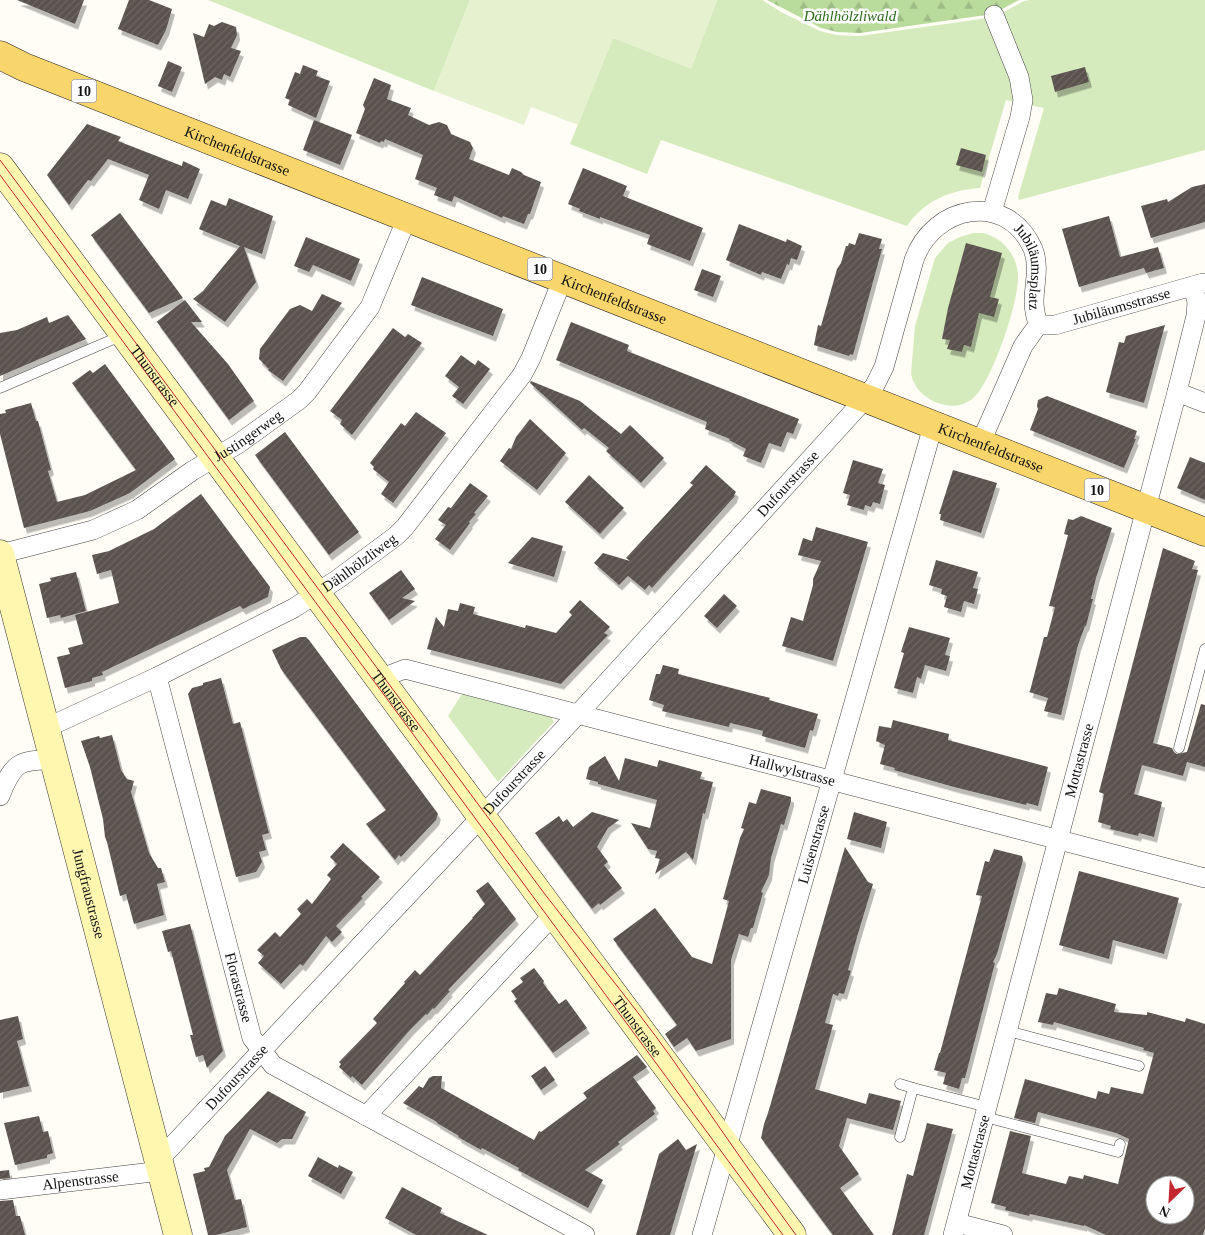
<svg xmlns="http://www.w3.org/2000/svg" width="1205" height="1235" viewBox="0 0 1205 1235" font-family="Georgia,serif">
  <defs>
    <pattern id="forest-firs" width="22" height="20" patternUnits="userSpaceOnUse" patternTransform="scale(1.25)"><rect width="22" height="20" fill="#b9dc9c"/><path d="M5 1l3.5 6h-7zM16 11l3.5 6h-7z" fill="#9ebc85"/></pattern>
    <pattern id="building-hatch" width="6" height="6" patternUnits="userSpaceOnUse" patternTransform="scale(1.25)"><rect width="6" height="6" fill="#5a524d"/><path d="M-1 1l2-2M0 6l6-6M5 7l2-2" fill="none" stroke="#6d6662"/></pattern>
    <filter id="shadow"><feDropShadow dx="3" dy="5.5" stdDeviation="0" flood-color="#0004"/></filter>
  </defs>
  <rect width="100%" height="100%" fill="#fffdf5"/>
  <path fill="url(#forest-firs)" d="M767,0h252l-26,14 -133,19 -23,-1 -16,-4z"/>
  <g fill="#d5ebbd">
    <path d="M208,0h262l-36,91z"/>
    <path d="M717,0h45l19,12 39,19 16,4 24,1 135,-19 29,-16 6,-1h175v150l-186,50 -1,-3 26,-89 -38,-8 -26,88c-30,2 -56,13 -73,38l-246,-86 -14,34 -77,-30 43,-106 78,30z"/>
    <path d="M983,233c20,5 33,21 35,41 2,25 -26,109 -46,125 -12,9 -24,8 -37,3 -12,-6 -21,-14 -24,-28l4,-48 20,-68 13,-15 12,-6 13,-4z"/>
    <path d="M462,694l89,23 3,5 -56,60 -50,-66z"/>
  </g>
  <path fill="#e6f2cf" d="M470,0h247l-26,69 -78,-31 -35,87 -47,-18 -7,18 -90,-34z"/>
  <g fill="url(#building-hatch)" fill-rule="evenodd" filter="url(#shadow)">
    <path d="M17,0h67l-9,24z"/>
    <path d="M129,0h20l23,9 -6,21 -8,15 -40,-16z"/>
    <path d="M222,22l14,5 1,8 -6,13 10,3 -11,26 -6,-3 -2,6 -7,-3 -10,7 -12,-51 11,4 5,-13 5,2z"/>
    <path d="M168,61l14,6 -10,25 -14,-6z"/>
    <path d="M303,65l15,6 -2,5 14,5 -14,37 -28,-13 2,-5 -5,-2 10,-26 5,2z"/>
    <path d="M1085,67l4,15 -34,10 -4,-16z"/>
    <path d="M374,78l17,7 -4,14 24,9 -3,7 21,10 10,-3 8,3 4,9 19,8 3,6 -4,11 40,16 3,-7 9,4 3,3 17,7 -11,32h-2l-4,10 -21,-8 -1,2 -48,-22 -2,6 -18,-7 3,-7 -22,-9 8,-24 -38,-16 -1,3 -3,-1 -1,2 -24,-10 9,-24 -2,-4z"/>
    <path d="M314,120l38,15 -12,30 -37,-15z"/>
    <path d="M87,124l34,13 -3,4 64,25 1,-5 17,8 -12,30 -22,-9 -7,19 -20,-9 10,-25 -41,-16 -17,22 -3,-1 -19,25 -22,-30z"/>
    <path d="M961,148l25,7 -4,17 -26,-7z"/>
    <path d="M583,168l44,18 -4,10 80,32 -13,33 -43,-17 3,-9 -50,-18v2l-21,-8 1,-2 -12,-5z"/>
    <path d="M1205,184v38l-54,16 -10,-32 26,-7 1,3 24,-15z"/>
    <path d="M229,198l44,18 -11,38 -18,-7 12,35 -31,40 -32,-23 10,-8 37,-45 -41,-17 12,-29 15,6z"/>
    <path d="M120,213l52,70 11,15 -34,15 -58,-78z"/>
    <path d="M1109,216l11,41 38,-10 6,21 -18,5 -2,-5 -65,19 -17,-58z"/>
    <path d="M739,224l47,18 1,-3 15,7 -5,14 -6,-2 -2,7 -2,-1 -6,15 -19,-7 -1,3 -35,-15z"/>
    <path d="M859,233l23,6 -3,10h3l-29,106 -3,-1 -1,2 -35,-11 4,-20 3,1 16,-57 4,-6 5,-17h2l1,-3 6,2z"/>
    <path d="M306,237l54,22 -9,22 -38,-16 -4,7 -15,-6z"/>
    <path d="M966,243l36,10 -12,44 9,2 -5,18 -15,-4 -8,34 -7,-2 -2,7 -15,-3 3,-9 -8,-1 6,-31z"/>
    <path d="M702,269l19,7 -8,21 -19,-7z"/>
    <path d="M422,277l81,32 -10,27 -82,-31z"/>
    <path d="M322,294l20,9 -59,78 -15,-11 1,-1 -10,-10 1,-10 30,-40 10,-4 12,6z"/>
    <path d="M185,300l17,22h-11l37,42 26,37 -25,19 -72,-98 -2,1z"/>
    <path d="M68,315l18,24 -86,37v-43l17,-3 30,-13 2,6z"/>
    <path d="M571,322l58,23 -2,6 172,68 -6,15 -6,-2 -6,15 -12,-4 -8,20 -18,-7 3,-7 -17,-9 1,-1 -25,-10 2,-7 -151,-62z"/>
    <path d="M1165,325l-21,78 -38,-11 13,-50 5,1 2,-7z"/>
    <path d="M393,328l12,9 3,-3 14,9 -70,92 -12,-11 2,-4 -12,-9z"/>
    <path d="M461,355l14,10 3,-5 12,9 -27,35 -11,-8 7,-9 -14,-11z"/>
    <path d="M105,364l70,95 -45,34 -40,18 -66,17 -24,-94v-20l6,-1 -1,-3 26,-7 5,18h2l13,49 -3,1 9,31 28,-7 51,-25 -64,-87 18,-13 3,3z"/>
    <path d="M531,381l49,20 41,33 9,-9 34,33 -23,25 -35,-32 3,-3 -25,-20 -2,2 -52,-47z"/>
    <path d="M1047,396l90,35 -3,8h2l-12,29 -94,-38 8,-21 -1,-3 1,-6z"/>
    <path d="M416,412l30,21 -53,70 -12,-9 8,-12 -16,-13 1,-2 -4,-4 31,-40 4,3z"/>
    <path d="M530,419l36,34 -29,37 -37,-29 9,-13 2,1 5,-12z"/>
    <path d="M285,432l74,100 -30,23 -74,-100z"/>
    <path d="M1190,457l15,6v37l-28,-12z"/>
    <path d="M853,460l30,9 -5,14 7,2 -5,19 -7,-2 -2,5 -6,-2 -1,5 -17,-5 3,-10 -7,-2z"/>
    <path d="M706,465l30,27 -2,3 1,1 -83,92 -3,-3 -4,5 -17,-14 -9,9 -25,-22 9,-10 27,8 -4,-3 67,-73 -3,-2z"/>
    <path d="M953,470l44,13 -16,50 -41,-13 1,-6h-2z"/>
    <path d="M589,475l35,33 -24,26 -35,-32z"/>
    <path d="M470,483l18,13 -14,17 2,1 -7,8 1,1 -20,27 -15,-11 11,-14 -8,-5 10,-13 3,1z"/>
    <path d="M201,494l69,93 -2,10 -25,12 -3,-3 -138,66 1,3 -11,3v3l-27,7 -8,-31 13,-3 -2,-6 15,-4 -8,-29 44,-12 -8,-33 -14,4 -5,-19 17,-4 45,-22z"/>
    <path d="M1081,516l31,12 -16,50 -5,21h2l-7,27h-1l-7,19 -17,70 -17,-4 4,-13 -19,-6 1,-1 14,-54h3l8,-30 -6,-1 19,-71 -4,-1 4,-15 5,1z"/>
    <path d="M816,527l52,15 -35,119 -51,-15 9,-29 12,4 10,-36v-6l8,-18 -23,-6 5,-17 9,3z"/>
    <path d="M532,537l31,9 -9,31 -46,-14z"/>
    <path d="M1163,548l32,13 -3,8 6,1 -45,173 19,5 2,4 3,2 10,-2 14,-48 4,1v62l-18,-5 -4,14 -41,-11 -8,29 28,8 -8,35 -15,-4 -1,3 -28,-7 1,-3 -13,-4 6,-28 -5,-2z"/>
    <path d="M936,560l42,12 -5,16 5,1 -4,15 -10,-3 -3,11 -17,-5 3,-11 -6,-2 1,-5 -13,-4z"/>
    <path d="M401,570l14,19 -13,9 13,3 -26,19 -20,-27z"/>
    <path d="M76,572l10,39 -25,7 -1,-3 -13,3 -8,-34 12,-3 -1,-3z"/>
    <path d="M724,594l13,12 -20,22 -13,-12z"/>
    <path d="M580,600l30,27 -6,6 4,2 -47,49 -134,-35 9,-32 8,10 4,-18 10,2 2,-8 15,4 -2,7 52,14 1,-3 30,8 16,-18 -3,-3z"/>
    <path d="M909,627l41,11 -5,17 5,1 -4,15 -21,-6 -4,14 -4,-2 -4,16 -19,-5 10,-35 -3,-1z"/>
    <path d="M300,637h6l3,3 127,171 2,3 -2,6 -35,37 -2,-2 -4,5 -29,-36 20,-14 -105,-141 -9,-19z"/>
    <path d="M663,665l16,4 -1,5 92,24 -1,2 49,14 -5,17 -3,-1 -5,18 -43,-12 1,-5 -16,-4 -17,-4 -1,4 -67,-16 2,-6 -15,-5 7,-26h4z"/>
    <path d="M221,678l12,46 7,-2 29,111 -7,2 4,15 -7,2 3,10 -6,10 -20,5 -48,-183 4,-6 11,-3v-2z"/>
    <path d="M893,720l56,14 -1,6 100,27 -10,39 -11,-3 -1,2 -72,-18 -60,-17 1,-2 -15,-4 5,-19 -9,-4 3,-15 12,2z"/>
    <path d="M112,735l9,35 6,9 7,2 -3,11 18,61 9,15h3l4,14 -8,2 7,31 -30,9 -8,-30 -6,2 -13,-54 -2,-5 -2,-18 -13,-52 -9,-26 18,-5 1,2z"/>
    <path d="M605,756l14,25 6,-23 32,9 2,-7 43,12 -2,7 13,3 -8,32 -2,-1 -10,47 -7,-8 -31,22 5,-15 -5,-1 2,-7 -9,-2 -17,-26 19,5 7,-28 -59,-16v-2l-12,-3 3,-12z"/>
    <path d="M761,789l30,8v4l-7,24 -3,-1 -10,34 -2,17 -8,17 2,1 -10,35h-2l-3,9 -9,-3 -8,26v79l-35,12 -9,-13 -13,9 -9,-13 12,-9 -64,-86 42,-31 37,49 20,7 17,-63 -6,-2 17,-61 4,-9 -3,-1 8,-26 7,2z"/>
    <path d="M592,812l27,8 -11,8 -11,19 11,15 -4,3 18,23 -22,17 -1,-2 -7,6 -57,-76 24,-17 4,6 4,-3 6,8z"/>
    <path d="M854,812l33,10 -6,26 -34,-9z"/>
    <path d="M343,843l37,34 -19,20 2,1 -27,28 6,6 -10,10 -6,-6 -23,30 -3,-2 -19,20 -23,-21 6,-7 -7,-6 18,-18 5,5 21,-23 -4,-5 10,-10 5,5 19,-25 -4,-4 10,-11 -7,-7z"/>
    <path d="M845,847l23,35 5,2 -16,53 -9,33 3,1 -7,23 -5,-1 -1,3 -5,-2 -8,29 8,2 -18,64 51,15 3,-11 32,8 -8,29 -46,-12 -8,28 20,28 -19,14 34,47h-41l-72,-97 3,-14 4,-11z"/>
    <path d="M994,849l28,7 1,4 -26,94 -4,8 2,1 -30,115h-3l-3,11 -16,-5 3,-11 -12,-3 5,-17h1l42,-157 -6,-1 9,-34 4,1z"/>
    <path d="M1079,871l100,27 -15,56 -51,-14 -4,19 -50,-14z"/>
    <path d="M488,882l28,37 -68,71 2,1 -16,18 -1,-1 -6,7 -1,-1 -16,16 -48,55 -10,-9 -1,2 -12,-11 2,-3 -2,-2 38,-39 -4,-4 32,-36 -1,-1 11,-12 5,5 53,-57h-1l13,-14 -9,-13z"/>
    <path d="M190,924l33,127 -16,17 -4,-13 -7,2 -6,-22h3l-22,-84 -3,1 -6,-21z"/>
    <path d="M534,968l10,13 -1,2 16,21 7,-5 21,29 -34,25 -39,-52 3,-2 -6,-8 12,-9 -3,-4z"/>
    <path d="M1059,988l57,16 -2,8 33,3v-3l38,10 1,-4 19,6v204l-2,7h-97l-22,-10v1l-54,-12 -1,2 -24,-6 1,-3 -15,-4 19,-72 21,5 -9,37 44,11 3,-8 14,3 1,-4 34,9 11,-45 -13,-6 -78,-21 -3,11 -21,-5 11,-39 71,20 2,-8 11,3 2,-7 32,7 11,-41 -11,-3 1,-2 -90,-26 -1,3 -15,-3 8,-29 11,2zM1155,1185h30v30h-30z"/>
    <path d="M18,1016l5,23 -6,2 12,45 -29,7v-73z"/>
    <path d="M637,1055l10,12 -14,10 23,31 -3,3 2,3 -37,28 2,2 -35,26 18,10 -15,28 -70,-38 1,-2 -37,-20 -1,2 -23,-13 1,-1 -22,-13v-1l-34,-19 16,-17 4,2 6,-10 4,-2h9l-1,12 93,52 5,-9 2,1 46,-34 -4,-5z"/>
    <path d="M545,1066l10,14 -14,10 -10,-14z"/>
    <path d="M268,1091l38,21 -14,27h-10l-5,4 -27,-14 -23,41 8,30 6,-1 6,28 -31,8h-8l-15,-61 12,-3 -1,-3 5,-1 16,-31z"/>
    <path d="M39,1116l4,16 5,-1 5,22 -6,2v3l-32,7 -11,-42z"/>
    <path d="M927,1123l26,6 -29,106h-32l15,-61 6,2z"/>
    <path d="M678,1139l8,11 11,-6 -27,91h-34l23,-81z"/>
    <path d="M318,1157l20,11 1,-3 14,7 -12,22 -33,-18z"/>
    <path d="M9,1170l1,8 -10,1v-8z"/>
    <path d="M402,1187l40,21 -2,5 48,22h-72l-31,-17z"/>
    <path d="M13,1200l3,16h4l5,19h-25v-34z"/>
  </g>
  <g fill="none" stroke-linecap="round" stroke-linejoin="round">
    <defs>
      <g id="lane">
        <path d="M0,388l123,-53"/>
        <path d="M1179,748l26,-99"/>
        <path d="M1008,1031l131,35"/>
        <path d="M900,1084l13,4"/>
        <path d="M985,1117l133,35 2,-8"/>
        <path d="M900,1137l13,-49 74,19"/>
      </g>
      <g id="street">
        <path d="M992,212l28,-95 3,-17 -4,-23 -25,-62"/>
        <path id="s1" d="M1038,325h17l148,-42"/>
        <path d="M1177,392l28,11"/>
        <path id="s2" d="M0,554l93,-24 44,-20 55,-39 46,-27 61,-44 8,-8 63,-85 37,-89"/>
        <path id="s3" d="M157,677l95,361 21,27 312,170"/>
        <path id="s4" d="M379,679l26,-10 800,209"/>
        <path id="s5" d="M46,728l111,-51 137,-69 44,-29 58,-43 9,-9 117,-152 9,-17 32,-80"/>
        <path d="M0,796c13,-33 19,-37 54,-36"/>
        <path d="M366,1116l188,-202"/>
        <path id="s6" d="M158,1161l420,-447 287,-315 10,-14 9,-18 30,-107c19,-55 93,-70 119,-11 7,18 1,35 1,53 0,8 2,15 4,23l-15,21 -43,98"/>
        <path id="s7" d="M0,1190l161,-19"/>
        <path d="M957,1223l46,12"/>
        <path id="s8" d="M702,1235l231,-809"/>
        <path id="s9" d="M953,1235l224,-843 19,-76 1,-14 -4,-16"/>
      </g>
      <g id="secondary">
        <path id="s10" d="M0,167l792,1068"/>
        <path id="s11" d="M0,554l178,681"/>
      </g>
      <g id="primary">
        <path id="s12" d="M0,55l24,12 1181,465"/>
      </g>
    </defs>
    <use href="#lane" stroke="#444" stroke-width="11"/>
    <use href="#street" stroke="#444" stroke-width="20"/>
    <use href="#secondary" stroke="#333" stroke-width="29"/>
    <use href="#primary" stroke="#222" stroke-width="29"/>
    <use href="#lane" stroke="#fff" stroke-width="10"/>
    <use href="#street" stroke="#fff" stroke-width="19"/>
    <use href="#secondary" stroke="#fff6b0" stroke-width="28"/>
    <use href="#primary" stroke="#f9d66b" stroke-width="28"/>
    <g stroke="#c4262e" stroke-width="1">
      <path d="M0,160l544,733c49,64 102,126 147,193 34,50 69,100 105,149"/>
      <path d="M0,175l783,1060"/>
    </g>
  </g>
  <g text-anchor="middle" stroke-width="5" stroke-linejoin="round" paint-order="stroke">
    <g fill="#fff" stroke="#585858" stroke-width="1">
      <rect x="71.5" y="79.5" width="25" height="23" rx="4"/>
      <rect x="527.5" y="257.5" width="25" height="23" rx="4"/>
      <rect x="1084.5" y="478.5" width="25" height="23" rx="4"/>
    </g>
    <g font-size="14" font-weight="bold" fill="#111">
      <text x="84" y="96">10</text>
      <text x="540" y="274">10</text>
      <text x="1097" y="495">10</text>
    </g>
    <g font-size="15" font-style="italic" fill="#2f6b1f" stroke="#fff">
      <text x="850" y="21">Dählhölzliwald</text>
    </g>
    <g font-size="15" fill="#111" stroke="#fff">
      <text dy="5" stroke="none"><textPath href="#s12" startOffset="256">Kirchenfeldstrasse</textPath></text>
      <text dy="5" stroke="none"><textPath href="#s6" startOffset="1361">Jubiläumsplatz</textPath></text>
      <text dy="5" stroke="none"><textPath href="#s12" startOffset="661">Kirchenfeldstrasse</textPath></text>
      <text dy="5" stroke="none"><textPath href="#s1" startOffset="86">Jubiläumsstrasse</textPath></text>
      <text dy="5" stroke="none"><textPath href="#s10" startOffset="260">Thunstrasse</textPath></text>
      <text dy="5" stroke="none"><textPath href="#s2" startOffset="278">Justingerweg</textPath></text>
      <text dy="5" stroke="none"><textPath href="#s12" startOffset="1066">Kirchenfeldstrasse</textPath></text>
      <text dy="5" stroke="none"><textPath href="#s6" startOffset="925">Dufourstrasse</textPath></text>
      <text dy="5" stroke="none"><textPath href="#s5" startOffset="355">Dählhölzliweg</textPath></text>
      <text dy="5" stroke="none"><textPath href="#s10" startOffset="665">Thunstrasse</textPath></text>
      <text dy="5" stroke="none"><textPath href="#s9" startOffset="491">Mottastrasse</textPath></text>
      <text dy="5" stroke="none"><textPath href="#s4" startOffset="428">Hallwylstrasse</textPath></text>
      <text dy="5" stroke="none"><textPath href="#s6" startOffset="520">Dufourstrasse</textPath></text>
      <text dy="5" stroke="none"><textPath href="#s8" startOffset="406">Luisenstrasse</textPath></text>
      <text dy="5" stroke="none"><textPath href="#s11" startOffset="351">Jungfraustrasse</textPath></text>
      <text dy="5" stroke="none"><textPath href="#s3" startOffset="321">Florastrasse</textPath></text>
      <text dy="5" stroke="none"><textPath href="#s10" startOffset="1070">Thunstrasse</textPath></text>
      <text dy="5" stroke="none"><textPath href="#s6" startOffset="115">Dufourstrasse</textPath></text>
      <text dy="5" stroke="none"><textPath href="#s9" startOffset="86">Mottastrasse</textPath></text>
      <text dy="5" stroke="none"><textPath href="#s7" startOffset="81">Alpenstrasse</textPath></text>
    </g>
  </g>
  <g transform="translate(1170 1200) rotate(205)"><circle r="24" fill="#ffffff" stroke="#a0a0a0"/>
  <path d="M0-4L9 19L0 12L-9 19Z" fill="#c4262e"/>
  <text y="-8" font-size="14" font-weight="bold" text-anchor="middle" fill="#111111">N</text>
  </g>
</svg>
